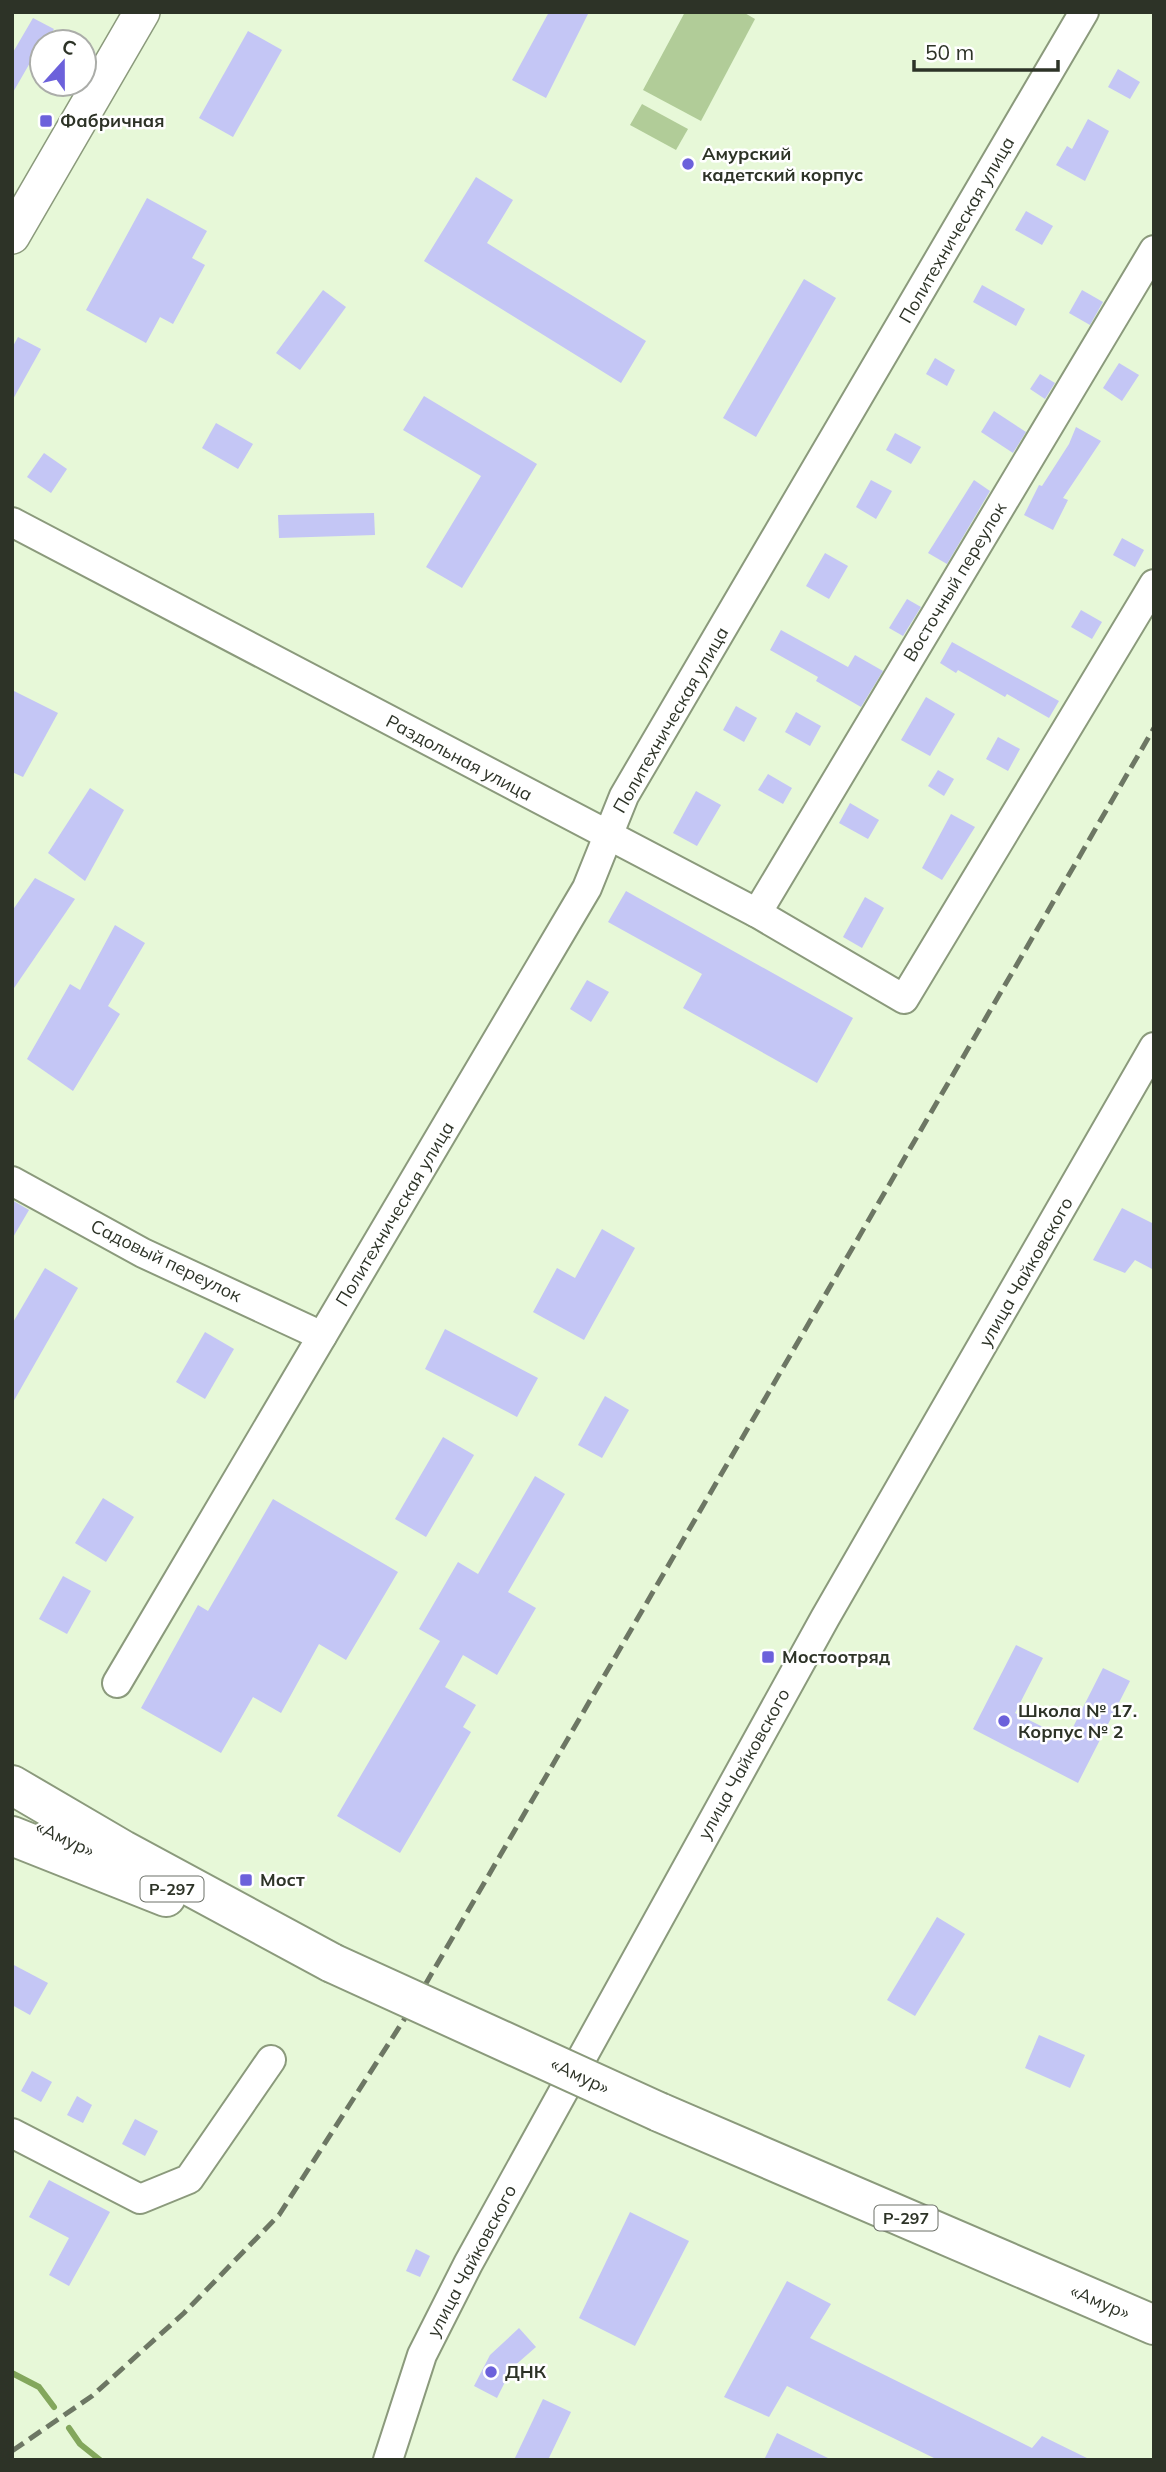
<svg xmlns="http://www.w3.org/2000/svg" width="1166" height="2472" viewBox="0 0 1166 2472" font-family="Mulish,sans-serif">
  <rect width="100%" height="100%" fill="#e7f8d8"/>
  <g fill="#b1cc98">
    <path d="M685,12h58l12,7 -54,102 -58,-31z"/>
    <path d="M642,104l46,25 -12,21 -46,-25z"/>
  </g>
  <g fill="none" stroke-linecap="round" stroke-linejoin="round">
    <g stroke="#83a75c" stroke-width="6">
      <path d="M12,2373l27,14 15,20"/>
      <path d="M69,2428l11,16 20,16"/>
    </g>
  </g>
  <g fill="#c4c6f5">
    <path d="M549,12h40l-43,86 -34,-18z"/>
    <path d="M33,18l21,11 -8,13h-4l-30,52v-40z"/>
    <path d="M248,31l34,19 -49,87 -34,-19z"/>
    <path d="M1118,69l22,13 -10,17 -22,-12z"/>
    <path d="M1088,119l21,12 -24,50 -29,-16 11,-19 5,3z"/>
    <path d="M476,177l37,23 -26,43 159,98 -25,42 -197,-122z"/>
    <path d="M147,198l60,33 -15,27 13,7 -32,59 -13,-7 -14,26 -60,-33z"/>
    <path d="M1026,211l27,15 -11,19 -27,-15z"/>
    <path d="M804,279l32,19 -80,139 -33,-19z"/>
    <path d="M982,285l43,24 -9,17 -43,-24z"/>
    <path d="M323,290l23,17 -46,63 -24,-17z"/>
    <path d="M1082,290l21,12 -13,23 -21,-12z"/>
    <path d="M18,337l23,12 -29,52v-53z"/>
    <path d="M935,358l20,12 -8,16 -21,-12z"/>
    <path d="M1119,363l20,12 -17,26 -19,-13z"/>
    <path d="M1040,374l15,9 -10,16 -15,-10z"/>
    <path d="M424,396l113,68 -75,124 -36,-21 55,-91 -78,-46z"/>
    <path d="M994,411l32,21 -13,21 -32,-21z"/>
    <path d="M216,423l37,21 -15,25 -36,-21z"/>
    <path d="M1076,427l25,14 -38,57 5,2 -15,30 -29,-15 15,-30 3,1 27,-42z"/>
    <path d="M895,433l26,14 -10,17 -25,-14z"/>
    <path d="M44,453l23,16 -16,24 -24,-16z"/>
    <path d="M871,480l21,11 -16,28 -20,-12z"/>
    <path d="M974,480l16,11 -43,73 -19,-11z"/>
    <path d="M374,513l1,22 -96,3 -1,-23z"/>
    <path d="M1122,538l22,12 -9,17 -22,-12z"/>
    <path d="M825,553l23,13 -19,33 -23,-13z"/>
    <path d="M907,599l14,8 -18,29 -14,-8z"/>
    <path d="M1081,610l21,12 -10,17 -21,-12z"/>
    <path d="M781,630l67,37 7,-12 28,16 -22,36 -45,-26 2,-4 -48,-27z"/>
    <path d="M952,642l107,59 -10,17 -42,-24 -2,3 -47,-27 -2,3 -16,-10z"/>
    <path d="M12,690l46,23 -35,64 -11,-5z"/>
    <path d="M926,697l29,17 -25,42 -29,-16z"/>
    <path d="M736,706l21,12 -13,24 -21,-12z"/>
    <path d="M796,712l25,14 -11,20 -25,-14z"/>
    <path d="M998,737l22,12 -12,22 -22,-12z"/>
    <path d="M938,770l16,9 -10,17 -16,-10z"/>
    <path d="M768,774l24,14 -9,16 -25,-14z"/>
    <path d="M90,788l34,22 -39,71 -37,-28z"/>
    <path d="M696,791l25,14 -24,41 -24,-13z"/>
    <path d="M850,803l29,17 -11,19 -29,-16z"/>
    <path d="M951,814l24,13 -33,53 -20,-12z"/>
    <path d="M35,878l40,21 -63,92v-80z"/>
    <path d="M626,891l227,127 -36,65 -134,-75 19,-34 -94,-52z"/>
    <path d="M865,897l19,11 -22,40 -19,-11z"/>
    <path d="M115,925l30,18 -37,63 12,8 -47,77 -46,-32 43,-75 10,6z"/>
    <path d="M587,980l22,12 -18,30 -21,-13z"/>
    <path d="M12,1200l17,10 -17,29z"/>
    <path d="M1122,1208l32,16v46l-19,-10 -10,13 -32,-13z"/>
    <path d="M602,1229l33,19 -51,92 -51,-28 24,-44 18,10z"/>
    <path d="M45,1268l33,20 -66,116v-80z"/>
    <path d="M445,1329l93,49 -21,39 -92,-48z"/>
    <path d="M205,1332l29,17 -29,50 -29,-17z"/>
    <path d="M605,1396l24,14 -27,48 -24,-13z"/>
    <path d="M443,1437l31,18 -48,82 -31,-18z"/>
    <path d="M535,1476l30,18 -57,98 28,16 -39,67 -34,-20 -18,32 31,18 -13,22 8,5 -71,121 -63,-37 103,-175 -21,-12 39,-67 20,12z"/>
    <path d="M103,1498l31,19 -28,45 -31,-19z"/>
    <path d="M273,1499l125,73 -52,88 -27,-16 -38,69 -28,-16 -32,56 -80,-45 57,-103 10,6z"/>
    <path d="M63,1576l28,15 -24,43 -28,-15z"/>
    <path d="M1016,1645l27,13 -28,55 52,26 36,-71 27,13 -52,102 -105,-54z"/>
    <path d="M937,1917l28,17 -50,82 -28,-16z"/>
    <path d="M12,1964l36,19 -18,32 -18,-10z"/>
    <path d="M1039,2035l46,20 -15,33 -45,-20z"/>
    <path d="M32,2071l20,11 -11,20 -20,-11z"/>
    <path d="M77,2096l15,9 -9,18 -16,-8z"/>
    <path d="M135,2119l23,12 -13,25 -23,-12z"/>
    <path d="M49,2180l61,32 -41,74 -20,-11 20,-37 -40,-21z"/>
    <path d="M630,2212l59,29 -54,105 -56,-28z"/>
    <path d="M416,2249l14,7 -10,21 -14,-6z"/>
    <path d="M787,2281l44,23 -21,34 222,110 10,-12 49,24h-153l-151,-74 -18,31 -45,-20z"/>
    <path d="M519,2328l17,19 -24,21 -15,30 -23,-12 16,-31z"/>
    <path d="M543,2399l28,13 -23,48h-34z"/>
    <path d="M777,2433l55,27h-68z"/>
  </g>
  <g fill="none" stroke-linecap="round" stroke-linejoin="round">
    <defs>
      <g id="minor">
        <path d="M12,522l745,391 147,86 250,-415"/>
        <path d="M757,913l397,-663"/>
        <path d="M12,1181l131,72 179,83"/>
        <path d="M117,1683l470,-795 37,-92 460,-784"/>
        <path d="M12,2133l128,66 49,-20 82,-119"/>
        <path d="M388,2460l34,-105 46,-91 357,-646 329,-571"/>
      </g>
      <path id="major" d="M12,236l130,-224"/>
      <g id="highway">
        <path d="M12,1785l111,65 209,113"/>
        <path d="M12,1836l154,61"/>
        <path d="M659,2112l495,213"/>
      </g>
    </defs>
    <use href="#minor" stroke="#8b9a7c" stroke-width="32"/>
    <use href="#major" stroke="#8b9a7c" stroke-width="38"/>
    <use href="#highway" stroke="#8b9a7c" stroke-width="42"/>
    <use href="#minor" stroke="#fff" stroke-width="28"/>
    <use href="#major" stroke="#fff" stroke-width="35"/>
    <use href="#highway" stroke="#fff" stroke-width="38"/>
    <path stroke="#6d7764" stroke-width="5" stroke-dasharray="14 7" stroke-linecap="butt" d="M12,2451l80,-55 92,-83 95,-98 135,-211 740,-1276"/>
    <defs>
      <path id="highway-bridge" d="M332,1963l327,149"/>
    </defs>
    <use href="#highway-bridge" stroke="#8b9a7c" stroke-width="42" stroke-linecap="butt"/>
    <use href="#highway-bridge" stroke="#fff" stroke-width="38"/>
  </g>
  <g fill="#6c61db" stroke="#fff" stroke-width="2.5">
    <rect x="39" y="114" width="14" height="14" rx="3.5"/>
    <circle cx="688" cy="164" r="7"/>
    <rect x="761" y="1650" width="14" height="14" rx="3.5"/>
    <circle cx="1004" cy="1721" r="7"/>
    <rect x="239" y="1873" width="14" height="14" rx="3.5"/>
    <circle cx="491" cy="2372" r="7"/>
  </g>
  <g text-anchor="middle" stroke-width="5" stroke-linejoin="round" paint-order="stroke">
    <g fill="#fff" stroke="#6c7068" stroke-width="2">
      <rect x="140.5" y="1876.5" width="63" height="25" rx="5"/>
      <rect x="874.5" y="2205.5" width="63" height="25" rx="5"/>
    </g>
    <g font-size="16" font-weight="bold" fill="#2d3327">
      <text x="172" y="1895">Р-297</text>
      <text x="906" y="2224">Р-297</text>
    </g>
    <g font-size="18" font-weight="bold" fill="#2d3327" stroke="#fff" text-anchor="start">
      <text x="60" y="127">Фабричная</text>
      <text x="702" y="160">Амурский<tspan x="702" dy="21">кадетский корпус</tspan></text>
      <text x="782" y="1663">Мостоотряд</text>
      <text x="1018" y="1717">Школа № 17.<tspan x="1018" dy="21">Корпус № 2</tspan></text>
      <text x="260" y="1886">Мост</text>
      <text x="505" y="2378">ДНК</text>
    </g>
    <g font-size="18" fill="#2d3327" stroke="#fff">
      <text transform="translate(957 230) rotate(-60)" y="6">Политехническая улица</text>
      <text transform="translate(955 582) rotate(-59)" y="6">Восточный переулок</text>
      <text transform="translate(671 720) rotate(-60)" y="6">Политехническая улица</text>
      <text transform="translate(459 758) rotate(28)" y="6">Раздольная улица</text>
      <text transform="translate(395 1214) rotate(-59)" y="6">Политехническая улица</text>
      <text transform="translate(166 1261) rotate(26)" y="6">Садовый переулок</text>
      <text transform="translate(1026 1272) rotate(-60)" y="6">улица Чайковского</text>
      <text transform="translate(744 1764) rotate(-61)" y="6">улица Чайковского</text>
      <text transform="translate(65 1839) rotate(25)" y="6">«Амур»</text>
      <text transform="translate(580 2076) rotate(25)" y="6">«Амур»</text>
      <text transform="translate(472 2261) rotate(-62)" y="6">улица Чайковского</text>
      <text transform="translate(1100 2302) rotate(23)" y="6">«Амур»</text>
    </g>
  </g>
  <rect width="1166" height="2472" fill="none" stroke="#2d3327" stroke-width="28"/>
  <g transform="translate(63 63) rotate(21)"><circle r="33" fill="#ffffff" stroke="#abada9" stroke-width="2"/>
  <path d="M0-5L12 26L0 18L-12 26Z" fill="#6c61db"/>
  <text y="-10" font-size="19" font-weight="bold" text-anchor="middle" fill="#2d3327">С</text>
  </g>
  <path d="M914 60v10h144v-10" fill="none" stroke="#2d3327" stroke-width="3.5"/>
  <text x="925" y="60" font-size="21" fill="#2d3327" stroke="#ffffff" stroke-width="5" paint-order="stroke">50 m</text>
</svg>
